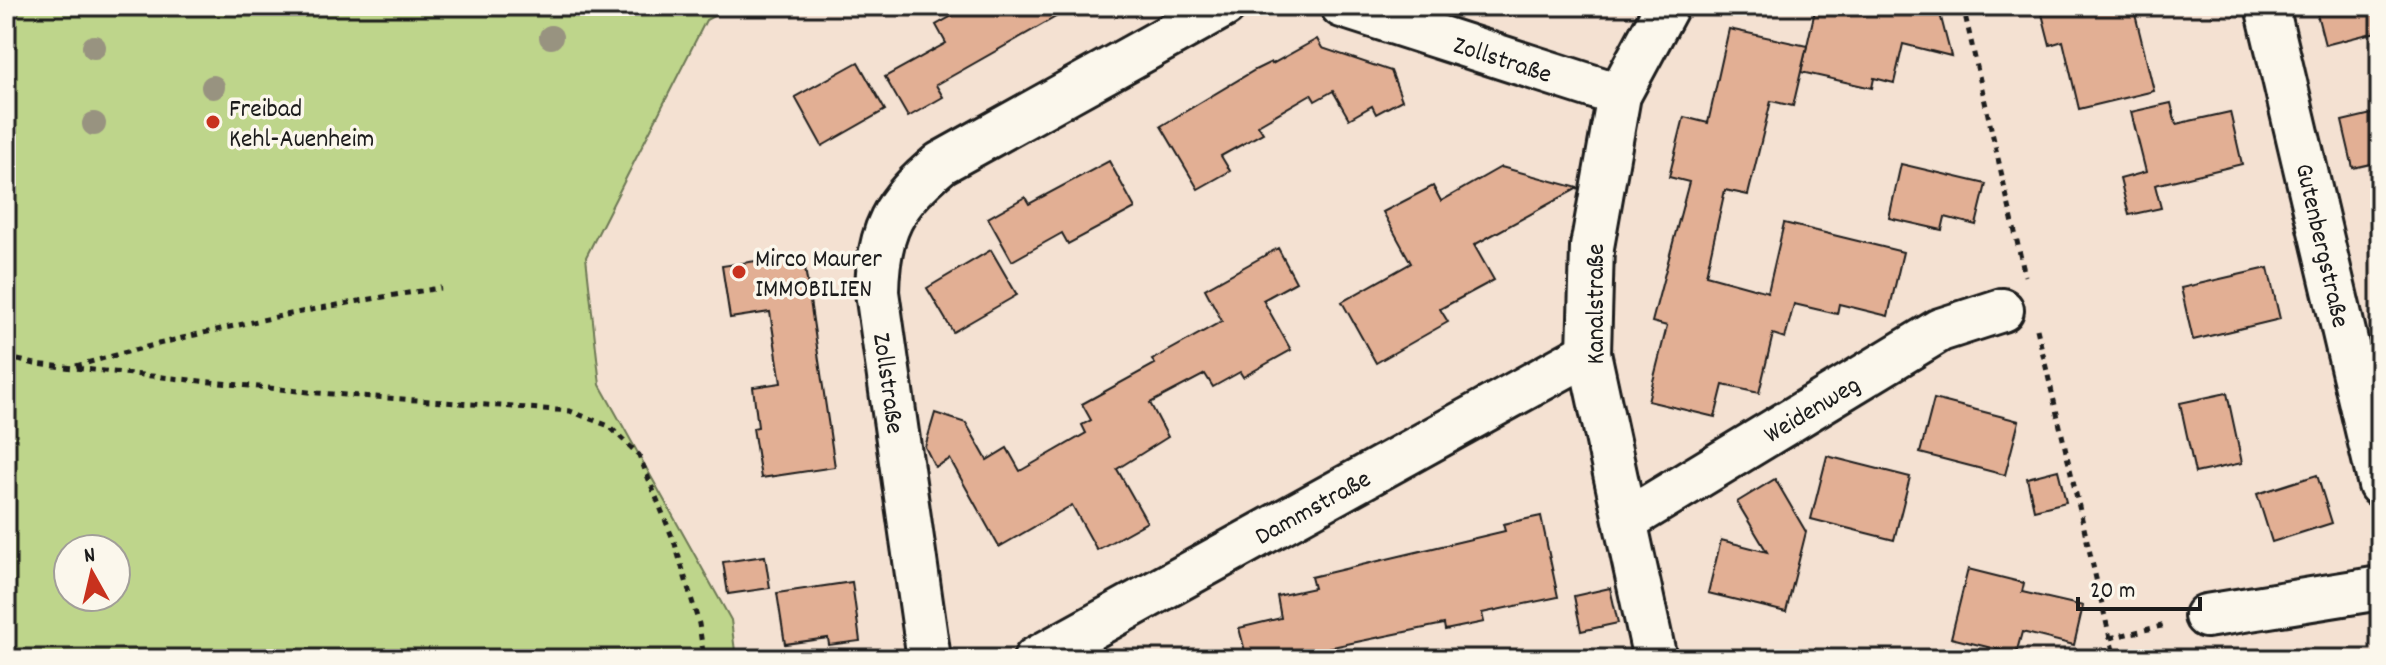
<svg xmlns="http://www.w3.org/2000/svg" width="2386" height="665" viewBox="0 0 2386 665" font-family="Dekko,sans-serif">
  <rect width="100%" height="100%" fill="#f4e1d2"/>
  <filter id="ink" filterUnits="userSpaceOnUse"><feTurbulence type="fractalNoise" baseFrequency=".0125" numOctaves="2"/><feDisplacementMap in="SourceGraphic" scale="16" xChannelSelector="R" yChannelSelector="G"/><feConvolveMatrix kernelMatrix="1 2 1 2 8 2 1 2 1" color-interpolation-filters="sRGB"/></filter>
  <g filter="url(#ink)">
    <path fill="#bed58b" stroke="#6d7854" stroke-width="2" fill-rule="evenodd" d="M6,6h726l-26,14 -120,237 14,128 131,235 5,39h-730zM68,549h48v48h-48z"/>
    <g fill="#e2af94" stroke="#1c1c1c" stroke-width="2">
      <path d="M970,6h105l-139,79 7,12 -35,20 -23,-40 61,-34 -10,-18z"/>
      <path d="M1816,6h122l13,50 -48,-12 -9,39 -20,-5 -2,10 -71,-16z"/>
      <path d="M2040,6h93l21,85 -75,18 -16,-68 -13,4z"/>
      <path d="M2315,6h65v25l-55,14z"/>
      <path d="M1729,29l78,17 -14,60 -22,-5 -23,94 -23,-5 -19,85 62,17 16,-69 119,29 -15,64 -49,-12 -2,10 -43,-10 -9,34 -12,-4 -14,59 -36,-8 -8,32 -67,-16 19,-75 -15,-4 37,-140 -20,-5 15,-60 24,6z"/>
      <path d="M1317,39l5,9 69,23 11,29 -26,14 -4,-8 -23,13 -16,-28 -18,10 -4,-7 -53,31 5,8 -42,23 9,15 -32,18 -37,-63 94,-56 16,-8 1,2z"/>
      <path d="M858,62l27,48 -63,36 -27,-49z"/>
      <path d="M2171,103l5,21 54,-12 12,52 -87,21 6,23 -32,7 -9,-36 26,-7 -15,-60z"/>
      <path d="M2380,112v50l-27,6 -11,-47z"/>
      <path d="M1109,161l26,47 -67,36 -6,-11 -50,28 -24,-43 37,-21 4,7z"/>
      <path d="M1901,164l85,20 -10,41 -31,-8 -3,13 -53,-12z"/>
      <path d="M1501,167l77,21 -104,57 20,35 -54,29 8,13 -72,41 -34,-61 69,-39 -28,-51 50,-26 8,15z"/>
      <path d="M1278,248l18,34 -33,18 28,50 -48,27 -3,-5 -27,15 -8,-13 -55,29 18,34 -51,32 30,53 -50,28 -25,-45 -73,42 -49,-88 -15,8 -10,-20 10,-34 31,10 21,37 20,-12 13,23 66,-38 -4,-8 9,-5 -9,-16 73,-40 -3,-4 70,-39 -17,-32z"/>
      <path d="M991,250l26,45 -64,37 -26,-44z"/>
      <path d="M803,254l32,213 -74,11 -8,-50 5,-1 -5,-40 28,-4 -11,-71 -40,6 -8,-52z"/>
      <path d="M2268,268l12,51 -87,21 -12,-52z"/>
      <path d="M2227,393l15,70 -47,10 -15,-70z"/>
      <path d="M1934,399l85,22 -14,54 -85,-22z"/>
      <path d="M1827,456l83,21 -16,63 -83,-21z"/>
      <path d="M2058,470l8,32 -32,8 -7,-32z"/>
      <path d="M2317,475l15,48 -60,19 -15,-48z"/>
      <path d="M1775,479l31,53 -20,80 -78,-19 13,-53 46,12 -30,-50z"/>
      <path d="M1541,516l17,81 -76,16 2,9 -39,8 -1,-6 -170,35h-27l-8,-31 42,-10 -4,-22 37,-8 -3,-11 194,-46 -2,-7z"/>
      <path d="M765,556l5,32 -42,6 -5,-32z"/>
      <path d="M1968,569l56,14 -2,9 61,14 -9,39 -52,-13 -6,22 -65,-16z"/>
      <path d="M852,582l8,59 -31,4 -1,-7 -43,6 -8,-51z"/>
      <path d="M1610,588l8,35 -37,8 -7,-35z"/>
    </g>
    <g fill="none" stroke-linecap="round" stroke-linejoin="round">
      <defs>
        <g id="street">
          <path d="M1342,6l277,89"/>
          <path d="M2267,6l113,479"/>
          <path d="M1627,520l313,-190 62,-20"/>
          <path d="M2206,616l174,-28"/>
          <path d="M929,659l-52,-367c1,-62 16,-89 64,-129l283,-157"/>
          <path d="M1035,659l554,-306"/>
          <path d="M1655,659l-66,-306 3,-106 27,-152 48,-89"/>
        </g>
      </defs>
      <use href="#street" stroke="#1c1c1c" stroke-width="48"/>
      <g stroke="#1c1c1c" stroke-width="5" stroke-dasharray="6 6" stroke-linecap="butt">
        <path d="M1963,6l62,270"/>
        <path d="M2037,329l78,330"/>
        <path d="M6,357l29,7 283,29 252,18 39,15 30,29 36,89 24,80 5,35"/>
        <path d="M76,366c120,-34 241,-60 365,-78"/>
        <path d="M2110,638l56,-13"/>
      </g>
      <use href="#street" stroke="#fbf7ec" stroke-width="42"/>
    </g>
    <g fill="#989380">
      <circle cx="551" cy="37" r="12"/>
      <circle cx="94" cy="47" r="12"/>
      <circle cx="213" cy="87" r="12"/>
      <circle cx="94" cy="124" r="12"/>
    </g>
  </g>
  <g fill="#c8321e" stroke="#fbf7ec" stroke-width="3">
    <circle cx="213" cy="122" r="8"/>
    <circle cx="739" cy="272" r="8"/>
  </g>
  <g text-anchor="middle" stroke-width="7" stroke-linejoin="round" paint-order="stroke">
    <g font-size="26" fill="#1c1c1c" stroke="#fbf7ec">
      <text transform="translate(1503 58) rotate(18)" y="9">Zollstraße</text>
      <text transform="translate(2324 245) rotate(77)" y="9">Gutenbergstraße</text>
      <text transform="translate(1594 304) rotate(-90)" y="9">Kanalstraße</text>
      <text transform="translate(890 383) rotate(82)" y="9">Zollstraße</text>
      <text transform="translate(1811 408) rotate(-31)" y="9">Weidenweg</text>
      <text transform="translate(1312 506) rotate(-29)" y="9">Dammstraße</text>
    </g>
    <g font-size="26" fill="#1c1c1c" stroke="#fbf7ec" text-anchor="start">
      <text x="229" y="116">Freibad<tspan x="229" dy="30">Kehl-Auenheim</tspan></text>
      <text x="755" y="266">Mirco Maurer<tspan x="755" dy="30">IMMOBILIEN</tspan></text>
    </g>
  </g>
  <rect width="2386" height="665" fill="none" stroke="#fbf7ec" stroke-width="32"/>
  <rect x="16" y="16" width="2354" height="633" fill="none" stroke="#1c1c1c" stroke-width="3" filter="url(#ink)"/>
  <g transform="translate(92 573) rotate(352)"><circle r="38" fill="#fbf7ec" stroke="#a29f99" stroke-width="2"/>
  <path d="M0-6L14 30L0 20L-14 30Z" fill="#c8321e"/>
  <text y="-12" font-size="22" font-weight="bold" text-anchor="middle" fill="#1c1c1c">N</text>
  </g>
  <path d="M2078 597v12h122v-12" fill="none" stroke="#1c1c1c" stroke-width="4"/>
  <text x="2090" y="597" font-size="24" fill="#1c1c1c" stroke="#fbf7ec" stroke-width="6" paint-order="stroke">20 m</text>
</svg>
